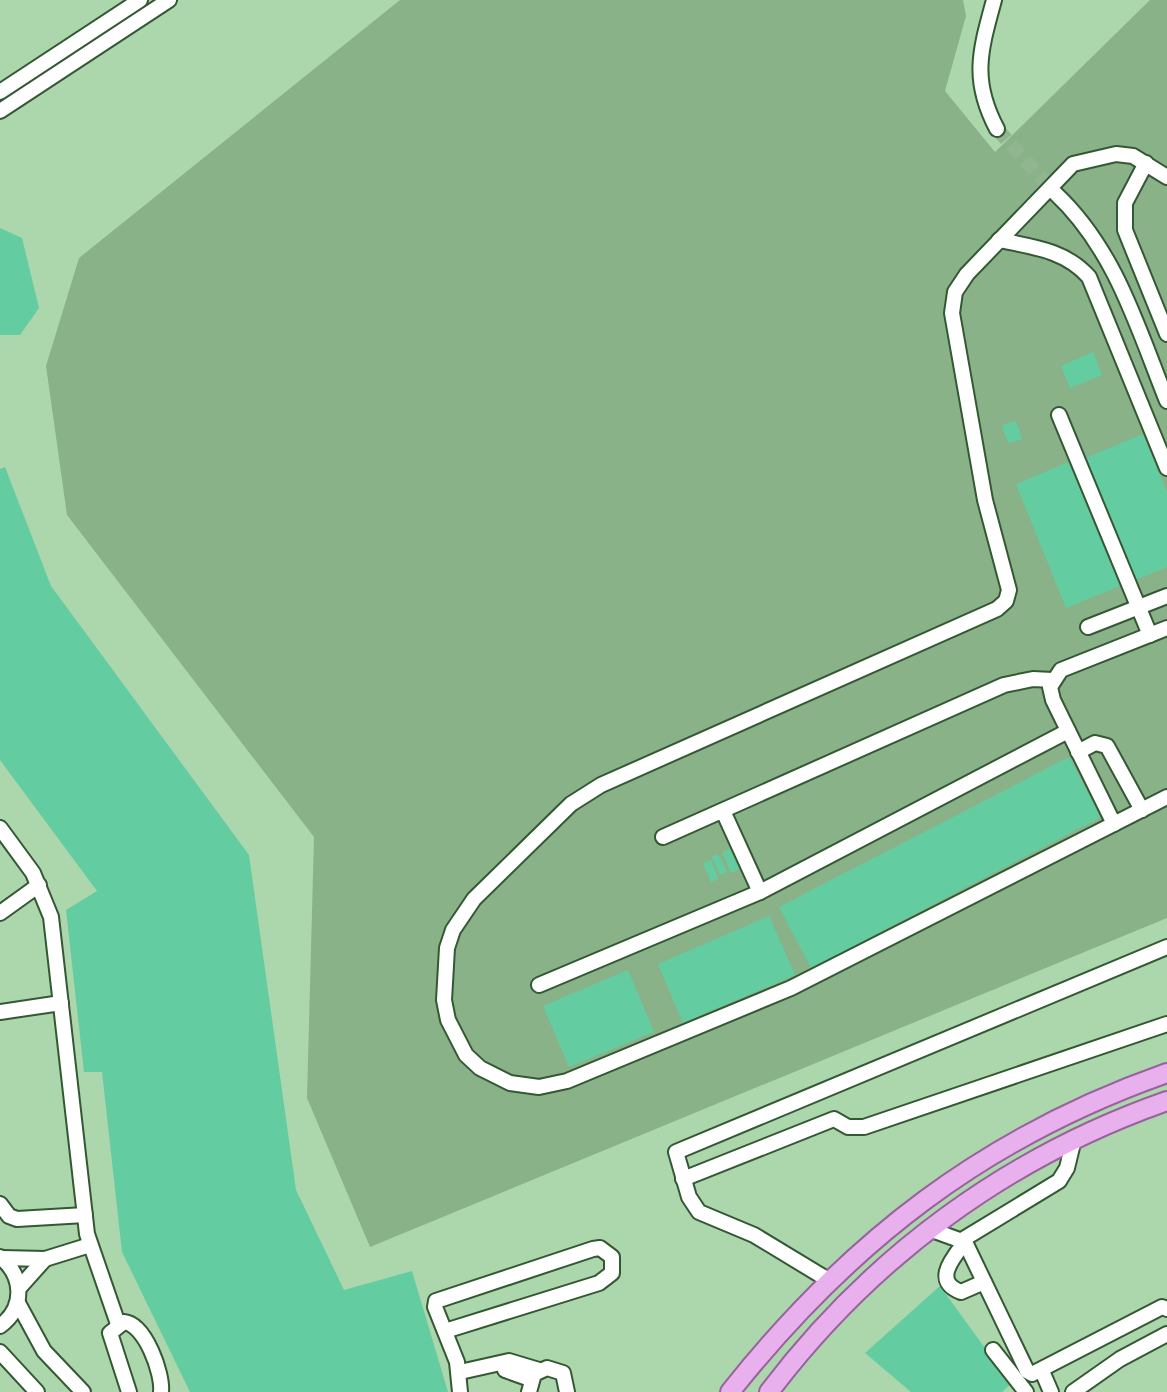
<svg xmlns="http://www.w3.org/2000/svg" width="1167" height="1392" viewBox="0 0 1167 1392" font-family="'Public Sans',sans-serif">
  <rect width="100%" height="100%" fill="#acd6ab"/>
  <path fill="#8ab289" d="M400,0h563l3,16 -21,75 50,61 155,-152h17v918l-797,329 -63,-149 7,-261 -247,-322 -21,-149 33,-108z"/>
  <g fill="#63cda1">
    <path d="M0,228l22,10 17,70 -19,27h-20z"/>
    <path d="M1093,352l9,23 -32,13 -9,-22z"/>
    <path d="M1016,421l6,18 -14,4 -6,-18z"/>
    <path d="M1143,434l24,58v75l-32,13 -50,-122z"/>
    <path d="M1071,461l51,124 -56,23 -50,-124z"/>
    <path d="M5,467l46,119 198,269 47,335 48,100 68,-19 36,121h-258l-68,-140 -20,-180h-18l-18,-162 31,-19 -97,-131v-291z"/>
    <path d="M1069,757l32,60 -290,151 -32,-61z"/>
    <path d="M730,849l5,11 5,-2 4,9 -13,6 -9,-21z"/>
    <path d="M718,854l9,18 -7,3 -8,-18z"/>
    <path d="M711,860l7,19 -7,3 -8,-19z"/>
    <path d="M769,916l26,59 -112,48 -25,-59z"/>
    <path d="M628,970l26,62 -85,35 -26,-61z"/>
    <path d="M940,1286l71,98 -9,8h-91l-46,-39z"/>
  </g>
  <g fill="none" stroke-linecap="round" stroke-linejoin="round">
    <path stroke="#90b58f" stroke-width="14" stroke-dasharray="14 7" stroke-linecap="butt" d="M997,129l58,64"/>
    <defs>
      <g id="minor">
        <path d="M994,0c-14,51 -23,80 3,129"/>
        <path d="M0,92l140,-92"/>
        <path d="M0,111l169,-111"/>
        <path d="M1146,163l-21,40v27l42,104"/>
        <path d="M1167,177l-34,-21 -17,-2 -43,10 -106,110 -12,18 -3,21 33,187 24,90 -3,11 -9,8 -396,176 -30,19 -97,95 -21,31 -6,18 -3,52 4,20 18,35 14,13 30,15 29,4 28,-6 224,-93 376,-191"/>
        <path d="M1055,193c60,56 82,133 112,208"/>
        <path d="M999,240c34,7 66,10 90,37l78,191"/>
        <path d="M1059,415l91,220"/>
        <path d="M1088,627l79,-31"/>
        <path d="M1078,752l17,-9 12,3 35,64"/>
        <path d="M723,811l37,81"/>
        <path d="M1114,824l-61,-124 -3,-13 11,-17 106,-42"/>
        <path d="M0,828l33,45 18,44 36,317 31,90"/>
        <path d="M663,837l341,-152 29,-6 19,1"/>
        <path d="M0,913l39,-28"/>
        <path d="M539,985l221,-93 308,-161"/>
        <path d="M0,1012l61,-9"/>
        <path d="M683,1179l151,-60 14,8h16l303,-103"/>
        <path d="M0,1204l9,12 8,3 68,-4"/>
        <path d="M929,1229l36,13 62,129 5,3 130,-67 5,2"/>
        <path d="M962,1240l97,-59 8,-13 7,-29"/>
        <path d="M965,1242c-12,16 -33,39 -4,50l23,-10"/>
        <path d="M2,1258l43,1 45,-14"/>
        <path d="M830,1281l-76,-46 -55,-23 -10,-15 -13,-45 491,-205"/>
        <path d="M19,1288l26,-29"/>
        <path d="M18,1303l26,48 39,41"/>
        <path d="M0,1326c25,-18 24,-50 0,-69"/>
        <path d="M445,1331l154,-48 13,-10v-16l-12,-9 -7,1 -157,52 -1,6 22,55 3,30"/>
        <path d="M993,1350l33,42"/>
        <path d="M0,1352l37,40"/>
        <path d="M505,1370l25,9"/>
        <path d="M1042,1371l9,21"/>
        <path d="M460,1372l49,-11 30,9"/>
        <path d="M129,1392l-19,-59 14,-11c21,2 39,51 37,70"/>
        <path d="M529,1392l5,-18 13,-6 16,5 4,19"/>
        <path d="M1073,1392l47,-33 47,-25"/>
      </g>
      <g id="major">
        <path d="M730,1392c120,-151 255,-255 437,-319"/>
        <path d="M769,1392c102,-135 238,-235 398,-291"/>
      </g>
    </defs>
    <use href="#minor" stroke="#335833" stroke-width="18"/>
    <use href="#major" stroke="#98629d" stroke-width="22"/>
    <use href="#minor" stroke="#fff" stroke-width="14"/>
    <use href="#major" stroke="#e8b1ed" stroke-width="18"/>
  </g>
</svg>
